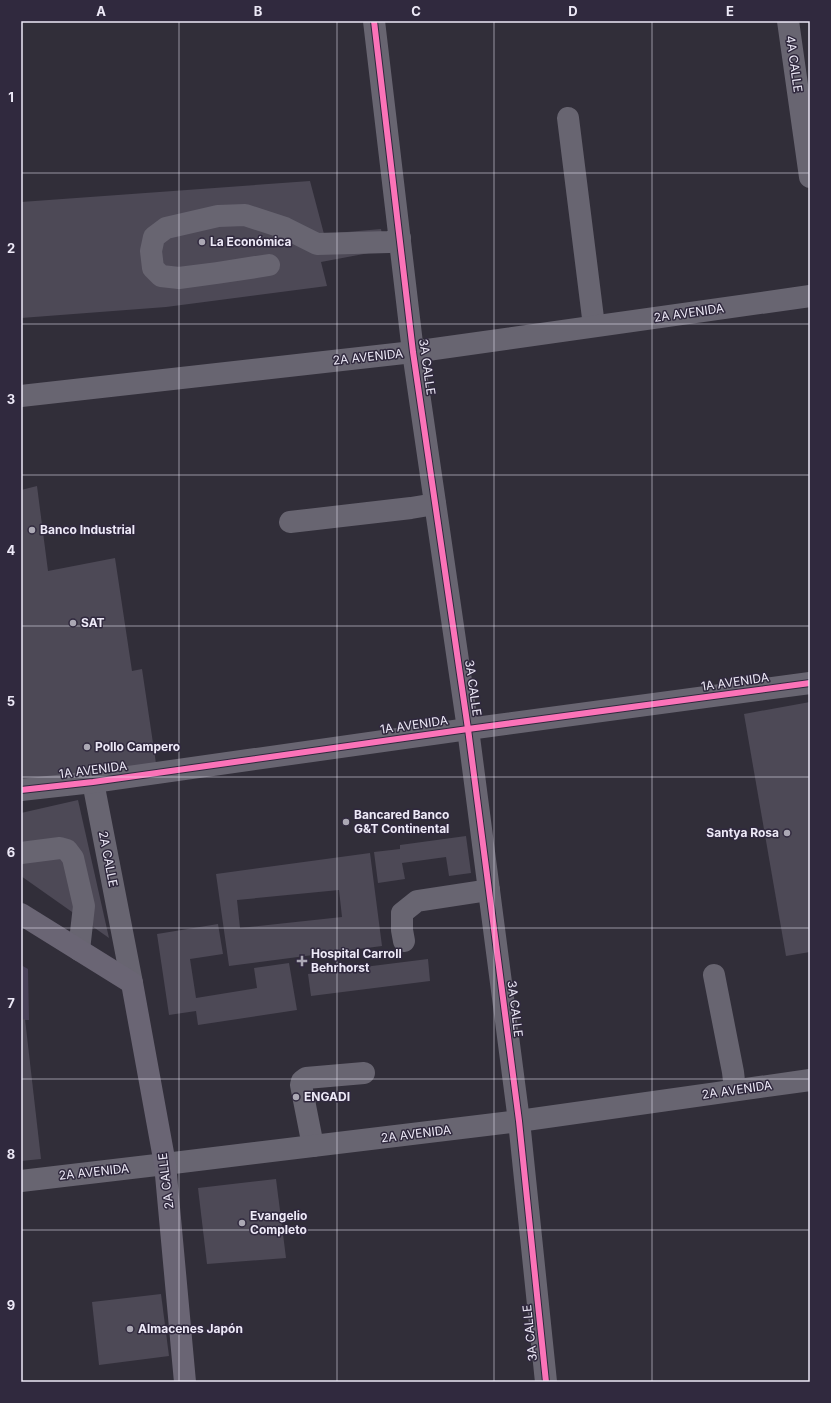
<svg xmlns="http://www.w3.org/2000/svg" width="831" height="1403" viewBox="0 0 831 1403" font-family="Inter,sans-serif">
  <rect width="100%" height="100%" fill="#312e39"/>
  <path fill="#484158" d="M21,965l7,4 1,51h-8z"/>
  <g fill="#4d4956" fill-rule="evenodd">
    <path d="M310,181l14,53 57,-5 4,21 -64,12 6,24 -161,21 -145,11v-116z"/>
    <path d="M37,486l11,85 67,-13 17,113 10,-2 15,101 -136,17v-297z"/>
    <path d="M810,702v250l-24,4 -42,-242z"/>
    <path d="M78,800l31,138 -88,-62v-63z"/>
    <path d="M466,836l5,37 -22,3 -3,-19 -44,6 3,16 -27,4 -4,-31 26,-3v-4z"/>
    <path d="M370,853l12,93 -153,20 -13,-92zM339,890l3,27 -102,11 -3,-28z"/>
    <path d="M218,924l5,30 -33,5 6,39 61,-10 -3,-20 35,-5 8,47 -99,15 -2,-14 -27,4 -12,-81z"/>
    <path d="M428,959l2,22 -119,15 -3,-22z"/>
    <path d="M21,1019h4l16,140 -20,2z"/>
    <path d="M276,1179l10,79 -79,6 -9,-76z"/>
    <path d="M161,1294l8,62 -70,9 -7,-63z"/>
  </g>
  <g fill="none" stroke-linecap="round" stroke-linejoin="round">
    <g stroke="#686571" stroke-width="22">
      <path d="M374,21l39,331 55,377 51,392 27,261"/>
      <path d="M788,21l22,156"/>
      <path d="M568,118l26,208"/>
      <path d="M269,265l-52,8 -38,5 -18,-2 -8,-8 -2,-17 3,-14 12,-9 52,-12 27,-1 40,13 32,16 72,-2 11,-4"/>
      <path d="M21,396l392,-44 397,-56"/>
      <path d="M290,522l121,-14 24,-4"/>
      <path d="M93,782l39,201"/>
      <path d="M21,790l72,-8 375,-53 342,-46"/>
      <path d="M21,853l39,-5 7,2 6,8 11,48 -5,44"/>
      <path d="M404,941l-2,-11v-17l15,-12 72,-11"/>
      <path d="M714,975l19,97 2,18"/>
      <path d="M313,1146l-12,-61 1,-4 4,-3 58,-5"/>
      <path d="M21,1181l144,-17 354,-43 291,-41"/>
    </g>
    <path stroke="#6a6574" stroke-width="22" d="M21,914l111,69 33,181 20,218"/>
    <defs>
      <g id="cycleway">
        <path d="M374,21l39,331 55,377 51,392 27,261"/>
        <path d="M21,790l72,-8 375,-53 342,-46"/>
      </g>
    </defs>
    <use href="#cycleway" stroke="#30293e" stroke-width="8"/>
    <use href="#cycleway" stroke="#fb73b8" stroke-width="6"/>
  </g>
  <path fill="none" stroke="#ede9f7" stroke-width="1" stroke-opacity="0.55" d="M179,21v1361M337,21v1361M494,21v1361M652,21v1361M21,173h789M21,324h789M21,475h789M21,626h789M21,777h789M21,928h789M21,1079h789M21,1230h789"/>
  <g fill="#aba8b4" stroke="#30293e" stroke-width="1.5">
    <circle cx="202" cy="242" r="4"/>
    <circle cx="32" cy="530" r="4"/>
    <circle cx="73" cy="623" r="4"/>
    <circle cx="87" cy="747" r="4"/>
    <circle cx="346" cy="822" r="4"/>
    <circle cx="787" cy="833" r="4"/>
    <path d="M300 955h4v4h4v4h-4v4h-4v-4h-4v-4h4z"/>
    <circle cx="296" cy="1097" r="4"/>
    <circle cx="242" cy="1223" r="4"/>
    <circle cx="130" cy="1329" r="4"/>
  </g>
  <g text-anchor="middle" stroke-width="3" stroke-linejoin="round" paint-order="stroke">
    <g font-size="12" fill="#ede9f7" stroke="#30293e">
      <text transform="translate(794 64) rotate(82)" y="4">4A CALLE</text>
      <text transform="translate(689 313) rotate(-8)" y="4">2A AVENIDA</text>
      <text transform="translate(368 357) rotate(-6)" y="4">2A AVENIDA</text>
      <text transform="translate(427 367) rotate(82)" y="4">3A CALLE</text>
      <text transform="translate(735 682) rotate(-8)" y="4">1A AVENIDA</text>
      <text transform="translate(473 688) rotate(82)" y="4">3A CALLE</text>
      <text transform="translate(414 725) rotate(-8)" y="4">1A AVENIDA</text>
      <text transform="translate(93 770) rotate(-7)" y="4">1A AVENIDA</text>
      <text transform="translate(108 859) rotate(79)" y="4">2A CALLE</text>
      <text transform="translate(515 1009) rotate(83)" y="4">3A CALLE</text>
      <text transform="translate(737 1090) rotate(-8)" y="4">2A AVENIDA</text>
      <text transform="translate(416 1134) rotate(-7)" y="4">2A AVENIDA</text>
      <text transform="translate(94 1172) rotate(-6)" y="4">2A AVENIDA</text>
      <text transform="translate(166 1181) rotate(-97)" y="4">2A CALLE</text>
      <text transform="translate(530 1333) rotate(-96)" y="4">3A CALLE</text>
    </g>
    <g font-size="12" font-weight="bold" fill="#ede9f7" stroke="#30293e" text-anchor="start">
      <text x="210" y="246">La Económica</text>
      <text x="40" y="534">Banco Industrial</text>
      <text x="81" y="627">SAT</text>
      <text x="95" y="751">Pollo Campero</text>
      <text x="354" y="819">Bancared Banco<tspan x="354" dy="14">G&amp;T Continental</tspan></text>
      <text x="779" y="837" text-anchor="end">Santya Rosa</text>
      <text x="311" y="958">Hospital Carroll<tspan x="311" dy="14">Behrhorst</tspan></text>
      <text x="304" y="1101">ENGADI</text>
      <text x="250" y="1220">Evangelio<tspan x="250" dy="14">Completo</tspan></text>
      <text x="138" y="1333">Almacenes Japón</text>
    </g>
  </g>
  <rect width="831" height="1403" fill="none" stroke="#30293e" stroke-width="44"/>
  <rect x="22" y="22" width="787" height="1359" fill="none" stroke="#ede9f7" stroke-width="1.5"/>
  <g font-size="13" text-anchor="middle" font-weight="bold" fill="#ede9f7">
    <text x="101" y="16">A</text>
    <text x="258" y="16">B</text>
    <text x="416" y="16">C</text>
    <text x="573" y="16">D</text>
    <text x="730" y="16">E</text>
    <text x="11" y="102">1</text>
    <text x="11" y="253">2</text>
    <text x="11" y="404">3</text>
    <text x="11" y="555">4</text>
    <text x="11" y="706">5</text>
    <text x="11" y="857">6</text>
    <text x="11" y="1008">7</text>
    <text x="11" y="1159">8</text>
    <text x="11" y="1310">9</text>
  </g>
</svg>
